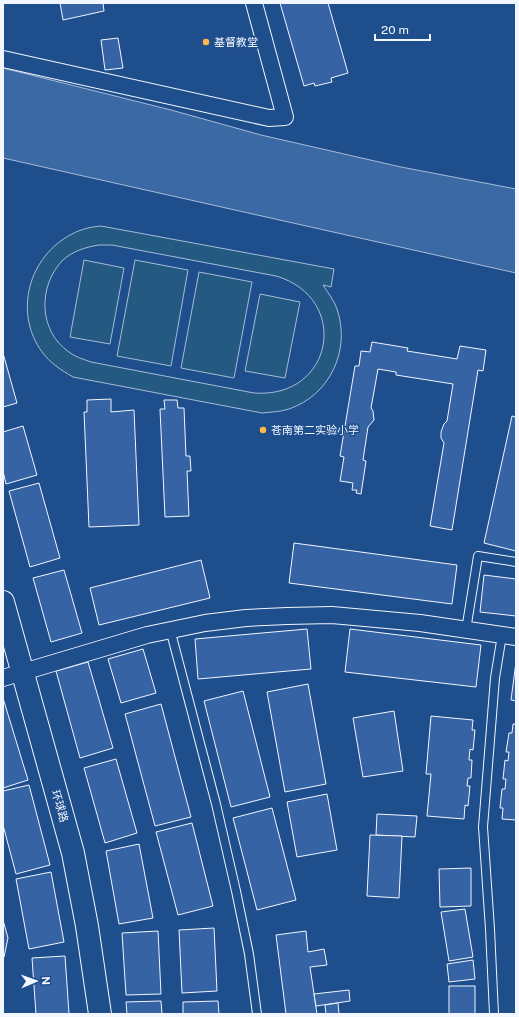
<svg xmlns="http://www.w3.org/2000/svg" width="519" height="1017" viewBox="0 0 519 1017" font-family="'Public Sans','Noto Sans SC',sans-serif">
  <rect width="100%" height="100%" fill="#1f4e8c"/>
  <g fill="#245a82" stroke="#a8bbd7" fill-rule="evenodd">
    <path d="M101,226l233,43 -3,18 -8,-2c5,8 11,15 14,24 14,41 -7,86 -48,100 -9,3 -18,3 -27,4l-189,-36c-12,-7 -23,-14 -31,-25 -29,-40 -13,-96 30,-118 9,-5 19,-7 29,-8zM99,245h13l164,31c75,22 58,123 -22,117l-163,-31c-8,-3 -16,-5 -22,-10 -31,-21 -31,-67 -6,-92 10,-9 23,-13 36,-15z"/>
    <path d="M84,260l40,8 -14,76 -40,-7z"/>
    <path d="M135,260l53,10 -17,96 -54,-10z"/>
    <path d="M199,272l53,10 -18,96 -53,-10z"/>
    <path d="M260,294l40,8 -15,76 -40,-7z"/>
  </g>
  <path fill="#3b69a3" stroke="#a8bbd7" d="M3,68l168,42 90,25 140,32 115,22v84l-513,-115z"/>
  <g fill="#3563a3" stroke="#f2f6ff">
    <path d="M60,3h43l1,8 -41,9z"/>
    <path d="M280,3h48l20,70 -17,5 1,4 -17,4 -1,-3 -10,3z"/>
    <path d="M118,38l5,30 -18,2 -4,-30z"/>
    <path d="M372,342l36,6 -1,3 50,8 3,-13 26,4 -3,21 -5,-1 -26,160 -22,-4 14,-83 -3,-5v-6l3,-8 3,-3 6,-37 -57,-9v-3l-18,-3 -7,39 2,3 1,9 -6,7 -5,33 3,1 -5,33 -5,-1 1,-3h-5l1,-7 -13,-2 4,-24 -4,-1 15,-90h4l2,-15 9,1z"/>
    <path d="M3,353l14,50 -14,4z"/>
    <path d="M111,399v13l23,-2 5,115 -50,2 -5,-115h3v-12z"/>
    <path d="M164,400h13l1,8h6l2,48h4l1,15h-4l2,45 -24,1 -5,-108h5z"/>
    <path d="M512,416l4,1v134l-32,-8z"/>
    <path d="M23,426l14,49 -31,9 -3,-13v-39z"/>
    <path d="M39,483l21,75 -30,9 -21,-76z"/>
    <path d="M294,543l163,22 -5,39 -163,-21z"/>
    <path d="M201,560l9,38 -111,27 -9,-37z"/>
    <path d="M64,570l18,63 -31,9 -18,-64z"/>
    <path d="M484,575l32,4v37l-36,-4z"/>
    <path d="M307,629l4,40 -113,10 -3,-40z"/>
    <path d="M350,629l131,16 -5,42 -131,-15z"/>
    <path d="M143,649l13,44 -35,10 -13,-44z"/>
    <path d="M88,662l25,86 -33,10 -24,-87z"/>
    <path d="M516,662v39l-5,-1z"/>
    <path d="M308,684l18,100 -41,8 -18,-100z"/>
    <path d="M243,691l27,106 -39,10 -27,-106z"/>
    <path d="M3,698l25,82 -25,8z"/>
    <path d="M161,704l30,113 -36,9 -30,-112z"/>
    <path d="M394,711l9,60 -40,6 -10,-59z"/>
    <path d="M431,716l42,4 -1,10h3l-2,20 -3,-1 -1,11h3l-1,18h-3l-1,8h3l-2,20 -3,-1 -1,14 -37,-3 4,-42h-5z"/>
    <path d="M513,724h3v96l-14,-1 1,-11h-3l2,-19h3l1,-10h-3l2,-19 3,1 1,-9h-3l3,-19h3z"/>
    <path d="M116,759l21,74 -32,10 -21,-75z"/>
    <path d="M29,785l21,80 -34,9 -13,-49v-34z"/>
    <path d="M327,794l10,56 -40,7 -10,-55z"/>
    <path d="M272,808l24,92 -39,10 -24,-92z"/>
    <path d="M377,814l40,2 -2,21 -39,-2z"/>
    <path d="M192,823l21,83 -35,9 -22,-83z"/>
    <path d="M370,835l32,1 -3,62 -32,-2z"/>
    <path d="M139,844l14,74 -34,6 -13,-73z"/>
    <path d="M471,868v38l-31,1 -1,-38z"/>
    <path d="M51,872l13,70 -35,7 -13,-70z"/>
    <path d="M465,909l8,48 -24,4 -8,-49z"/>
    <path d="M3,920l5,18 -4,19h-1z"/>
    <path d="M214,928l3,63 -35,2 -3,-63z"/>
    <path d="M158,931l3,63 -35,1 -4,-62z"/>
    <path d="M306,931l2,21 16,-3 3,16 -17,2 7,47h-31l-10,-79z"/>
    <path d="M65,956l4,58h-33l-4,-56z"/>
    <path d="M473,960l2,19 -26,3 -2,-18z"/>
    <rect x="449" y="986" width="26" height="28"/>
    <path d="M349,990l1,11 -34,5 -2,-12z"/>
    <path d="M161,1001l1,13h-35l-1,-12z"/>
    <path d="M218,1001l1,13h-36v-12z"/>
    <path d="M338,1003l1,11h-13l-1,-9z"/>
  </g>
  <g fill="none" stroke-linecap="round" stroke-linejoin="round">
    <defs>
      <g id="lane">
        <path d="M170,629l46,175 20,87 13,63 8,60"/>
        <path d="M466,630l12,-74 38,6"/>
        <path d="M494,1014l-4,-85 -7,-102 12,-149 7,-43"/>
      </g>
      <g id="street">
        <path d="M3,59l266,59 16,-1 -31,-114"/>
        <path d="M3,678l144,-43 58,-12 41,-5 41,-2 45,-1 88,8 96,14"/>
      </g>
      <path id="secondary" d="M3,602l70,251 14,73 13,88"/>
    </defs>
    <use href="#lane" stroke="#f2f6ff" stroke-width="10"/>
    <use href="#street" stroke="#f2f6ff" stroke-width="18"/>
    <use href="#secondary" stroke="#f2f6ff" stroke-width="24"/>
    <use href="#lane" stroke="#1f4e8c" stroke-width="8"/>
    <use href="#street" stroke="#1f4e8c" stroke-width="16"/>
    <use href="#secondary" stroke="#1f4e8c" stroke-width="22"/>
  </g>
  <g fill="#ffb74d" stroke="#1f4e8c" stroke-width="1.5">
    <circle cx="206" cy="42" r="4"/>
    <circle cx="263" cy="430" r="4"/>
  </g>
  <g text-anchor="middle" stroke-width="3" stroke-linejoin="round" paint-order="stroke">
    <g font-size="11" fill="#f2f6ff" stroke="#1f4e8c" text-anchor="start">
      <text x="214" y="46">基督教堂</text>
      <text x="271" y="434">苍南第二实验小学</text>
    </g>
    <g font-size="11" fill="#f2f6ff" stroke="#1f4e8c">
      <text transform="translate(60 806) rotate(74)" y="4">环球路</text>
    </g>
  </g>
  <rect width="519" height="1017" fill="none" stroke="#f2f6ff" stroke-width="8"/>
  <g transform="translate(36 981) rotate(88)" stroke="#1f4e8c" stroke-width="3" paint-order="stroke">
  <path d="M0-3L7 15L0 10L-7 15Z" fill="#f2f6ff"/>
  <text y="-6" font-size="11" font-weight="bold" text-anchor="middle" fill="#f2f6ff">N</text>
  </g>
  <path d="M375 34v6h55v-6" fill="none" stroke="#f2f6ff" stroke-width="2"/>
  <text x="381" y="34" font-size="12" fill="#f2f6ff" stroke="#1f4e8c" stroke-width="3" paint-order="stroke">20 m</text>
</svg>
